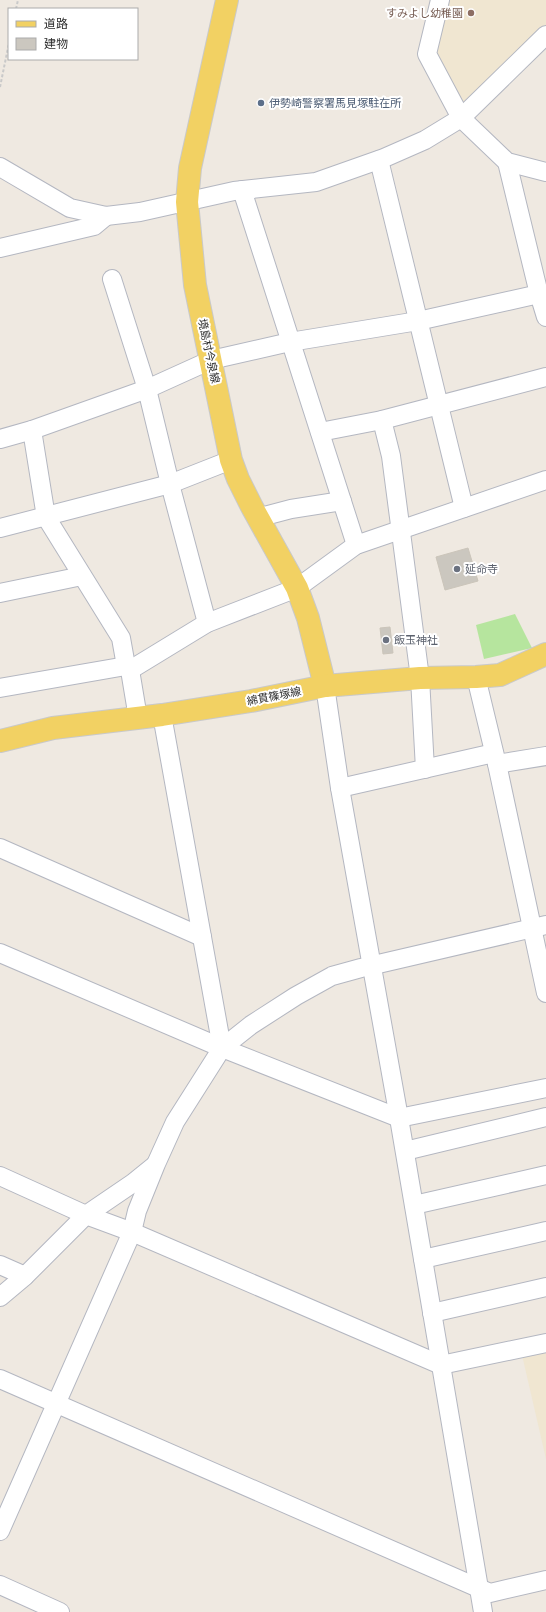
<svg xmlns="http://www.w3.org/2000/svg" width="546" height="1612" viewBox="0 0 546 1612" font-family="Arial,'Noto Sans JP',sans-serif">
  <rect width="100%" height="100%" fill="#efe9e1"/>
  <g fill="#f0e6d1">
    <path d="M444,0h102v27l-84,81 -29,-55z"/>
    <path d="M546,1350v109l-24,-104z"/>
  </g>
  <path fill="#b6e59e" d="M515,614l17,34 -48,11 -8,-34z"/>
  <g fill="#cbc7bf" stroke="#cbc5ba">
    <path d="M468,548l10,33 -33,9 -9,-33z"/>
    <path d="M390,627l3,26 -10,1 -3,-26z"/>
  </g>
  <g fill="none" stroke-linecap="round" stroke-linejoin="round">
    <defs>
      <g id="minor">
        <path d="M440,0l-13,54 34,64 46,44 39,10"/>
        <path d="M379,160l85,348"/>
        <path d="M507,162l32,132 7,23"/>
        <path d="M0,167l70,41 36,8 34,-4 94,-21 82,-9 68,-24 41,-18 36,-22 85,-83"/>
        <path d="M242,190l114,355"/>
        <path d="M0,248l94,-22 12,-10"/>
        <path d="M112,279l35,110 23,95 37,139"/>
        <path d="M382,420l9,36 29,222 5,91"/>
        <path d="M32,430l14,87 75,121 5,28 4,4 8,48"/>
        <path d="M320,432l62,-12 164,-43"/>
        <path d="M0,439l32,-9 115,-41 64,-29 79,-18 128,-21 121,-27h7"/>
        <path d="M257,518l34,-9 51,-8"/>
        <path d="M0,528l170,-44 61,-24"/>
        <path d="M0,593l82,-17"/>
        <path d="M130,670l77,-47 90,-35 59,-43 190,-65"/>
        <path d="M476,677l21,87 49,229"/>
        <path d="M325,686l15,102 59,330 84,494"/>
        <path d="M0,688l126,-22"/>
        <path d="M162,715l60,333"/>
        <path d="M497,764l49,-8"/>
        <path d="M340,788l154,-35"/>
        <path d="M0,848l202,89"/>
        <path d="M0,953l222,95 177,70 147,-30"/>
        <path d="M405,1151l141,-34"/>
        <path d="M0,1176l86,39 46,17 309,133 105,-22"/>
        <path d="M414,1205l132,-30"/>
        <path d="M423,1259l123,-28"/>
        <path d="M0,1265l25,11"/>
        <path d="M0,1297l25,-21 61,-61 47,-32 21,-17"/>
        <path d="M432,1313l114,-26"/>
        <path d="M0,1379l490,214 56,-13"/>
        <path d="M0,1531l132,-299 5,-21 19,-47 19,-42 47,-74 29,-23 45,-29 36,-20 29,-8 185,-43"/>
        <path d="M0,1585l60,27"/>
      </g>
      <g id="major">
        <path d="M227,0l-37,168 -3,34 8,83 36,175 7,19 14,28 45,81 11,30 17,68"/>
        <path d="M0,741l53,-13 109,-13 89,-14 74,-15 95,-8 56,-1 24,-2 46,-21"/>
      </g>
    </defs>
    <use href="#minor" stroke="#b4b7c1" stroke-width="20"/>
    <use href="#major" stroke="#c9c9c9" stroke-width="24"/>
    <g stroke="#c9c9c9" stroke-width="2" stroke-dasharray="3 2" stroke-linecap="butt">
      <path d="M16,9l2,-9"/>
      <path d="M0,87l9,-44"/>
    </g>
    <use href="#minor" stroke="#fff" stroke-width="18"/>
    <use href="#major" stroke="#f2d163" stroke-width="22"/>
  </g>
  <circle fill="#8d6e63" stroke="#fff" stroke-width="1.5" cx="471" cy="13" r="4"/>
  <circle fill="#5c6f8a" stroke="#fff" stroke-width="1.5" cx="261" cy="103" r="4"/>
  <g fill="#6b7280" stroke="#fff" stroke-width="1.5">
    <circle cx="457" cy="569" r="4"/>
    <circle cx="386" cy="640" r="4"/>
  </g>
  <g text-anchor="middle" stroke-width="4" stroke-linejoin="round" paint-order="stroke">
    <g font-size="11" fill="#785e54" stroke="#fff" text-anchor="end">
      <text x="463" y="17">すみよし幼稚園</text>
    </g>
    <g font-size="11" fill="#4e5e75" stroke="#fff" text-anchor="start">
      <text x="269" y="107">伊勢崎警察署馬見塚駐在所</text>
    </g>
    <g font-size="11" fill="#2e2e2e" stroke="#fff">
      <text transform="translate(209 351) rotate(78)" y="4">境島村今泉線</text>
      <text transform="translate(274 696) rotate(-11)" y="4">綿貫篠塚線</text>
    </g>
    <g font-size="11" fill="#5b616d" stroke="#fff" text-anchor="start">
      <text x="465" y="573">延命寺</text>
      <text x="394" y="644">飯玉神社</text>
    </g>
  </g>
  <rect x="8" y="8" width="130" height="52" fill="#ffffff" stroke="#ababab"/>
  <rect x="16" y="21" width="20" height="6" fill="#f2d163" stroke="#ababab"/>
  <text x="44" y="28" font-size="12" fill="#2e2e2e">道路</text>
  <rect x="16" y="38" width="20" height="12" fill="#cbc7bf" stroke="#ababab"/>
  <text x="44" y="48" font-size="12" fill="#2e2e2e">建物</text>
</svg>
